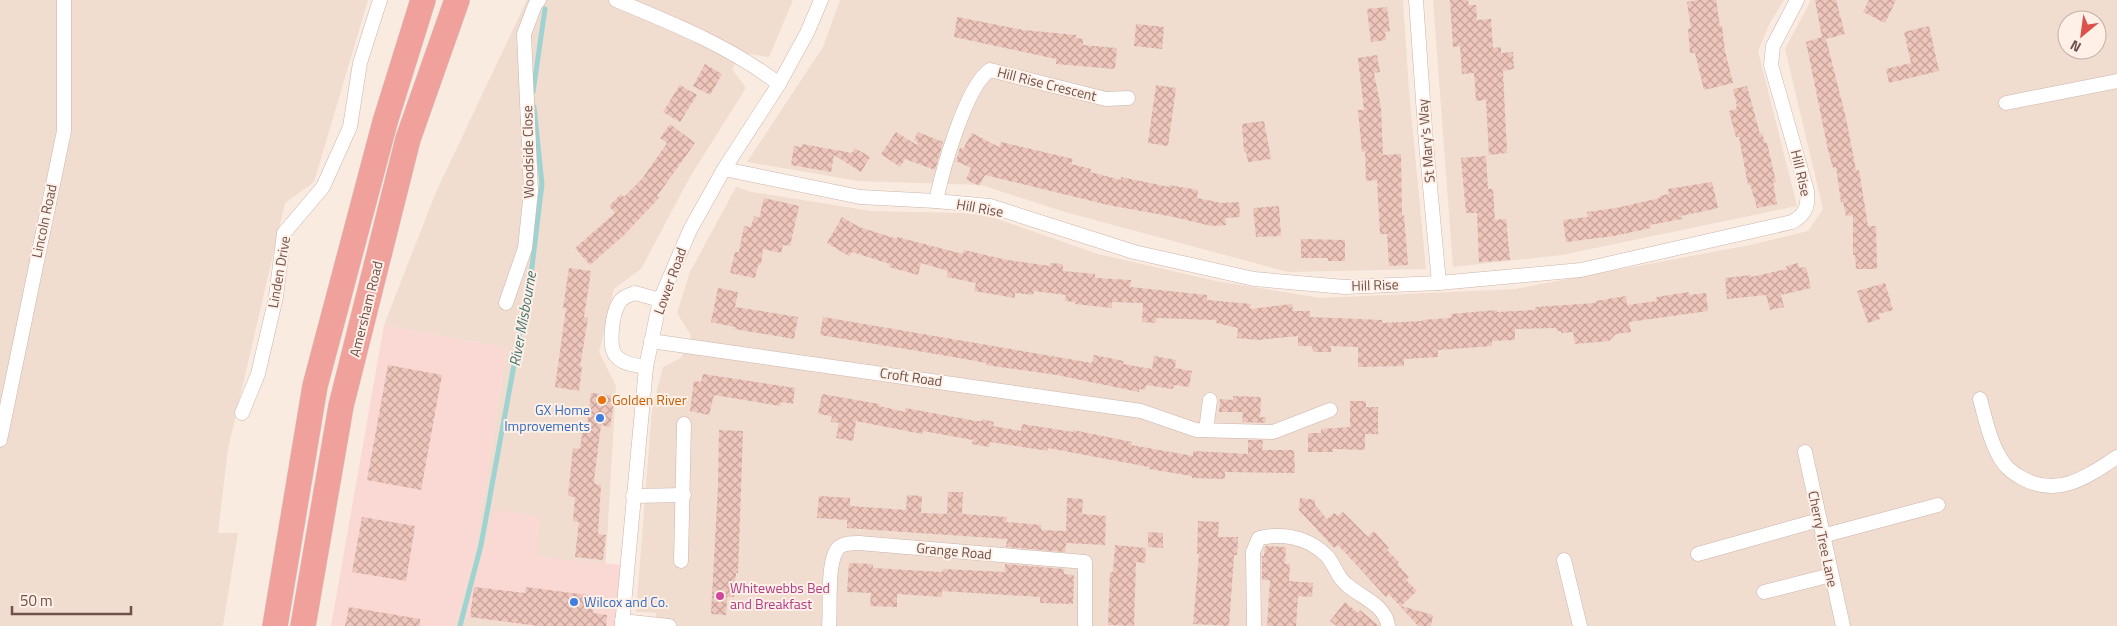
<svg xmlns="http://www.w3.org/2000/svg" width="2117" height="626" viewBox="0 0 2117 626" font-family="'Titillium Web',sans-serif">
  <defs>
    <pattern id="building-cross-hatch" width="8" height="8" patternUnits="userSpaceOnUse" patternTransform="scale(1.25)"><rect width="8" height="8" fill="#eec5bb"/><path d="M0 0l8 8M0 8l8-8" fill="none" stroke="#c5a29a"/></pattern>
  </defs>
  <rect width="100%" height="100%" fill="#faebe1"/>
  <g fill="#f1dcd0" fill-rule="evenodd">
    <path d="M0,0h368l-54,182 -29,21 -57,246 -10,84h20l-15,93h-223z"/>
    <path d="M527,0h266l-24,57 -25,-4 -12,16 14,19 -56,89 -49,92 -27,20 -15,63 17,34 -14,240h-147l18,-65 34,-213 -123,-23 52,-133z"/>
    <path d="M840,0h563l6,91 17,178 -138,3 -223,-60 -84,-27 -123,-4 -111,-19 76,-115z"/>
    <path d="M1433,0h351l-14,23 -12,28 39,155 -235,49 -109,12z"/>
    <path d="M1811,0h306v626h-1463l2,-13 -20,-1 16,-203 11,-42 18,-9 10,-22 -14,-23 13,-41 46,-85 16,5 119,19 91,2 27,3 109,38 118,27 105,17 194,-9 235,-44 58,-14 15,-22 -38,-160zM2067,20h30v30h-30z"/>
  </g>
  <g fill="#fad9d5">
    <path d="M384,325l123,23 -34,213 -18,65h-124z"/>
    <path d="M494,509l46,8 -3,39 84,9 -6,61h-79l-71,-9z"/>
  </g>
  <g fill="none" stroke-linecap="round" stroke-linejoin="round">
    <g stroke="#9ed3d1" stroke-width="5">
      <path d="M533,92l12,-83"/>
      <path d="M460,626l21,-81 51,-278 10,-83 -8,-77"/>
    </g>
  </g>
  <g fill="url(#building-cross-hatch)">
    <path d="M1450,0h18l1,5h7l1,15 14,-1 2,29 8,-1v6l12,-1 1,17 -11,2 4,82 -18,2 -3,-55 -10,1 -2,-28 -12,1 -2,-28 -7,1z"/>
    <path d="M1697,0h19l4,26h2l3,25 8,32 -29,7 -9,-37h-5l-2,-24 3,-1 -4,-26z"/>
    <path d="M1815,0h21l9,34 -19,5 20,79 10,52h3l9,56h8l1,43h-21l-1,-14h-2v-40l-7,1 -3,-14h-2l-5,-35 -3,1 -5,-18 -22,-108 16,-5z"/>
    <path d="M1869,0h27l-11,23 -22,-11z"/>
    <path d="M1387,7l3,24 -5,1 1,8 -15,2 -4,-33z"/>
    <path d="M957,17l66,13 53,5v3l7,1v6l34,3 -2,21 -59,-5v-5l-102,-22z"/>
    <path d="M1136,24l28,3 -2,22 -28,-3z"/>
    <path d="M1929,26l10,45 -50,12 -3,-14 25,-6 -7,-31z"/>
    <path d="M1377,55l3,17 -6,1 7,35 2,47 18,-1 1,61h2l4,50 -19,1 -2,-32h-7l-3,-54 -11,1 -1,-30 -3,1 -4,-42h6l-6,-52z"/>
    <path d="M705,64l17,10 -12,21 -17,-9z"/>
    <path d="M680,85l17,10 -17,27 -17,-10z"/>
    <path d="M1156,85l20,3 -8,58 -20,-3z"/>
    <path d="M1747,86l13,48 2,-1 3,10h2l9,39 -3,1 4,21 -20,4 -7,-24 -2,1 -9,-48h-3l-7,-26 7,-2v-2l1,-1 -4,-17z"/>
    <path d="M1264,121l7,38 -23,3 -2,-10h-2l-2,-28z"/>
    <path d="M670,124l25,19 -38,53 2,2 -36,38 -33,29 -15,-17 40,-35 -6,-7 12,-12 3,3 18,-18 25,-36 -7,-5z"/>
    <path d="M896,132l21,13 1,-3 -4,-2 4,-8 25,10 -8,28 -30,-11 -5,8 -19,-13z"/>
    <path d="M972,133l27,14 2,-5 72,17 -2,5 20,5 -1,3 31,8v-3l48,10v-2l29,5 -1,8 25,5 17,-1 1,15 -15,1 1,7 -15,1 -37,-9 -66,-12 -123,-30 -6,11 -13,-7 5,-11 -15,-7 4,-13 3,1z"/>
    <path d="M802,144l50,9 3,-5 15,9 -9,15 -27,-17 -3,17 -40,-7 3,-19 8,1z"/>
    <path d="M1486,156l2,33h5l2,31 11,-1 4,41 -31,2 -2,-49h-11l-5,-55z"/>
    <path d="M1712,182l6,26 -37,8 1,3 -32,6 1,3 -37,8 -48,6 -3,-22 25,-3 -1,-5 29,-4 44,-10 -1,-2 10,-2 -1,-5z"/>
    <path d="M764,198l35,8 -9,40 -7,-1 -2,8 -18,-4 -2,15 -3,2 -3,12 -25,-5 5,-21h4l5,-26 7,1 3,-11 5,2z"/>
    <path d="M1279,206l2,30 -25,1 -3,-29z"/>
    <path d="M842,217l17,10 38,12v-2l66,17 1,-4 43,10 43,6v-3l13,1v7l32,3v4l36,2 -1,7 77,8v5l44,4 -1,5 42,-5 1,7h17v6l72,3v3l40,-2v-1l29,-2v-4l46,-4v2l38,-2v-3l61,-4v-2l30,-5 1,9 30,-4 -1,-4 33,-5v3l17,-2 2,18 -79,11 2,10 -15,2 -7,7 -34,3 -2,-12 -12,1v-2h-4l-1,-3 -41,1v11l-23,1v5l-54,4v7l-34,2v7l-46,1v-20l-27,-1v6h-18l-1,-6h-14v-10l-40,4 -21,-2 1,-10 -22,-5v-3l-60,-2v5l-14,-1 1,-19 -31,-1v6l-37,-4v-2l-10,-1 1,-6 -32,-4 -1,4 -18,-2v5l-41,-7 2,-8 -29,-6 1,-6 -27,-8 -3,12 -29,-8 1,-3 -38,-12 -3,4 -22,-13z"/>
    <path d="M1301,239l44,1v21h-17v-3h-27z"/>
    <path d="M1798,263l1,5 7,-1 5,21 -30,7 3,12 -14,3 -4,-15 -39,4 -2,-21 26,-3v2l36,-8 -1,-3z"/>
    <path d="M569,268l22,3 -7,46 4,1 -8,48 2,1 -3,24 -24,-4 11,-79h-3z"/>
    <path d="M1885,283l8,27 -15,4 2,5 -12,4 -11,-32z"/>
    <path d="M718,288l20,4 -3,15 63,10 -4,22 -59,-10v-2l-24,-5z"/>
    <path d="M823,317l269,46 2,-8 30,6 -1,3 29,5 2,-13 22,4 -1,8 17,3 -3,16 -15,-2 -1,4 -27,-4 -1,5 -6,-1v3l-82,-17 -71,-10 1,-2 -57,-10 -110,-18z"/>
    <path d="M388,365l54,10 -21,115 -54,-10z"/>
    <path d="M703,374l92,14 -2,16 -12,-2 -1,4 -66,-11 -5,20 -19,-4 4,-30 7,1z"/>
    <path d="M591,393l24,3 -5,31 -9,-2 -7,55 1,4 6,1 -3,49 8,1 -3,25 -28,-3 4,-35 -6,-1 2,-24 -7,-1 5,-48 7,1 2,-16h4z"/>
    <path d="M822,394l57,10v2l26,6v-4l71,13h6v-2l12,3 -1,4 28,5 1,-7 51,8v-2l59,12 -1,3 62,11v-5l55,3v-14h15l-1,10h32l1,23 -70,-1v7l-33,-1v-2l-43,-7v-2l-101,-19v3l-58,-9 -1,5 -17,-3 1,-4 -50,-9 -1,3 -66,-13 -3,20 -17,-3 3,-15 -8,-1 1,-6 -14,-2z"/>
    <path d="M1233,396l28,1 -1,20h6l-1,6 -23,-1 1,-10h-24l1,-13 13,1z"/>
    <path d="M1350,401h16v6h12v27h-13v16l-32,-1v3h-25v-19h13v-4l29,-2z"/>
    <path d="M719,430l24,1 -5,142h-2l-2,24h-7l-1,18 -15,-1 7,-128z"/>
    <path d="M948,492h15l-1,22 45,3 -1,5 35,3v5l25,1 1,-33 16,1 -1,15 24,2 -1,29 -39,-2 -1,9 -59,-5 1,-8 -160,-11v-8l-30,-2 2,-22 31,2v8l56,4 1,-15 15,1 -1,17 26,1z"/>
    <path d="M1300,498l15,2v5l12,14 7,-6 4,3 5,-4 25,25 6,-6 15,17 -2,2 12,12 -2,2 12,13 -3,3 11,11 -16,15 32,9 -2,11h-13l-29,-32 -3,3 -48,-52 -4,3 -35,-38z"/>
    <path d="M362,517l53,9 -9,55 -54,-9z"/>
    <path d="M1198,521l21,1 -1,15h20l-1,18h-3l-5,71 -36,-2 6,-70h-2z"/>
    <path d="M1148,532l15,1v15l-15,-1z"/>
    <path d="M1115,545l31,3 -1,15 -9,-1 -2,64 -26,-1 2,-53h3z"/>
    <path d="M1265,546l21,1 -1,17h5l-1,17 24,2 -1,14 -14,-1 -2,30h-29l3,-46h-8v-24h2z"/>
    <path d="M849,563l24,1v4l69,4 1,-3 62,3v-8l59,5v5l10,1 -1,29 -33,-1v-6l-98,-6v6l-45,-3v13l-27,-1 1,-13 -24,-1z"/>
    <path d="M474,587l51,6 1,-6 69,9 -2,17 14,2 -1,11h-68l-68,-9z"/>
    <path d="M1345,602l13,11 2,-3 19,16h-42l-7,-5z"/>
    <path d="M349,607l71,12v7h-75z"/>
  </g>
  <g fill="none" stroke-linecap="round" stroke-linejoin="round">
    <defs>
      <g id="street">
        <path d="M616,0c56,23 115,47 163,84"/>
        <path d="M1416,0l10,143 13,140"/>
        <path d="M2006,103l111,-22"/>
        <path d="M724,169l136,28 76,4 54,5 144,46 120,27 91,8 94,-4 142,-13 211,-48c13,-7 17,-16 15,-31l-36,-126 2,-19 24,-46"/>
        <path d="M936,201c6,-29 30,-116 54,-131l116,29 22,-1"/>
        <path d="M506,303l19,-55 6,-57 -7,-157 11,-29 4,-5"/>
        <path d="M651,341l490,70 55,19 77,2 57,-22"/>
        <path d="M646,367c-10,-2 -22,-2 -30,-11 -8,-9 -4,-42 3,-53 3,-6 10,-8 16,-10l25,7"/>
        <path d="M1980,399c5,18 9,39 18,55 6,12 13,18 24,24 35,20 65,-1 95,-21"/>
        <path d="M242,413l16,-39 18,-77 8,-64 39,-46 27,-60 10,-64 20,-63"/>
        <path d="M1206,430l4,-30"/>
        <path d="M0,440l64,-309v-131"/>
        <path d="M1805,452l38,174"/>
        <path d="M633,496l51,-1"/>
        <path d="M1822,536l116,-31"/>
        <path d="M1698,554l121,-34"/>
        <path d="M1564,560l16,66"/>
        <path d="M681,561l3,-137"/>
        <path d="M1764,592l67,-17"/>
        <path d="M622,621l47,5"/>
        <path d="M622,626l24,-259 14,-67 30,-70 34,-61 55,-85 28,-51 14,-33"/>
        <path d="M829,626c2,-18 -3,-66 10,-79 6,-4 13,-4 20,-4l226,19v64"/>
        <path d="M1254,626l-1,-74 6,-14c24,-5 48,-1 67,17 8,8 11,22 20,29 14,13 40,21 42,42"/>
      </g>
      <g id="highway">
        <path d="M275,626l40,-240 70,-264 38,-122"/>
        <path d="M303,626l38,-220 67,-267 49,-139"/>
      </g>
    </defs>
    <use href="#street" stroke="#ccb4ac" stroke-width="15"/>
    <use href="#highway" stroke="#d4cac9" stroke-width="26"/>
    <use href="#street" stroke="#fff" stroke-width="14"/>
    <use href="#highway" stroke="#f1a19b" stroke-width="25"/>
  </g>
  <circle fill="#e8710a" stroke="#fef0e7" stroke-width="2" cx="602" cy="400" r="5"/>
  <g fill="#3f7fe0" stroke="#fef0e7" stroke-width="2">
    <circle cx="600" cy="418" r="5"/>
    <circle cx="574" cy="602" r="5"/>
  </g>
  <circle fill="#d1479c" stroke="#fef0e7" stroke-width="2" cx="720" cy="596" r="5"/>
  <g text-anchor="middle" stroke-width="4" stroke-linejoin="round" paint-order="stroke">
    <g font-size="14" fill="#6f504a" stroke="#fef0e7">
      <text transform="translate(1047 84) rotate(14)" y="5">Hill Rise Crescent</text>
      <text transform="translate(1426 141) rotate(-95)" y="5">St Mary's Way</text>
      <text transform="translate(528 152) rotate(-91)" y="5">Woodside Close</text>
      <text transform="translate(1801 173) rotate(77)" y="5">Hill Rise</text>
      <text transform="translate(980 208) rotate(10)" y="5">Hill Rise</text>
      <text transform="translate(44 221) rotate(-78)" y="5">Lincoln Road</text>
      <text transform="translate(279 272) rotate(-80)" y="5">Linden Drive</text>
      <text transform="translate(670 281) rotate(-70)" y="5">Lower Road</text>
      <text transform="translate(1375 285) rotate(-2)" y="5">Hill Rise</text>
      <text transform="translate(366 309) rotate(-76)" y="5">Amersham Road</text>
      <text transform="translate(911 377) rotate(8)" y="5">Croft Road</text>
      <text transform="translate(1823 539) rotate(78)" y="5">Cherry Tree Lane</text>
      <text transform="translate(954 551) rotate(5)" y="5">Grange Road</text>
    </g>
    <g font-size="14" fill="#c56008" stroke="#fef0e7" text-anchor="start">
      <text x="612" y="405">Golden River</text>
    </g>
    <g font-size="14" fill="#366cbe" stroke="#fef0e7" text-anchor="end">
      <text x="590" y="415">GX Home<tspan x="590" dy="16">Improvements</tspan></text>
      <text x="584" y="607" text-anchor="start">Wilcox and Co.</text>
    </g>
    <g font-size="14" fill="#b23c85" stroke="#fef0e7" text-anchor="start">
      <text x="730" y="593">Whitewebbs Bed<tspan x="730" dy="16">and Breakfast</tspan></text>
    </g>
    <g font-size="15" font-style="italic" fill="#407572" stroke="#fef0e7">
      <text transform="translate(523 319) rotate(-80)" y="5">River Misbourne</text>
    </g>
  </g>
  <g transform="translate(2082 35) rotate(209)"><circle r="24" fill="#fef0e7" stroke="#c5b0a8"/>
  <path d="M0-4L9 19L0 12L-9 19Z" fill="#dd514d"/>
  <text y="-8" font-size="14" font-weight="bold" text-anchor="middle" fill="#6f504a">N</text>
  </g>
  <path d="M12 606v8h119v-8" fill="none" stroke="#6f504a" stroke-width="2.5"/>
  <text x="20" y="606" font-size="15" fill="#6f504a" stroke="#fef0e7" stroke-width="4" paint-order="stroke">50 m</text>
</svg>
